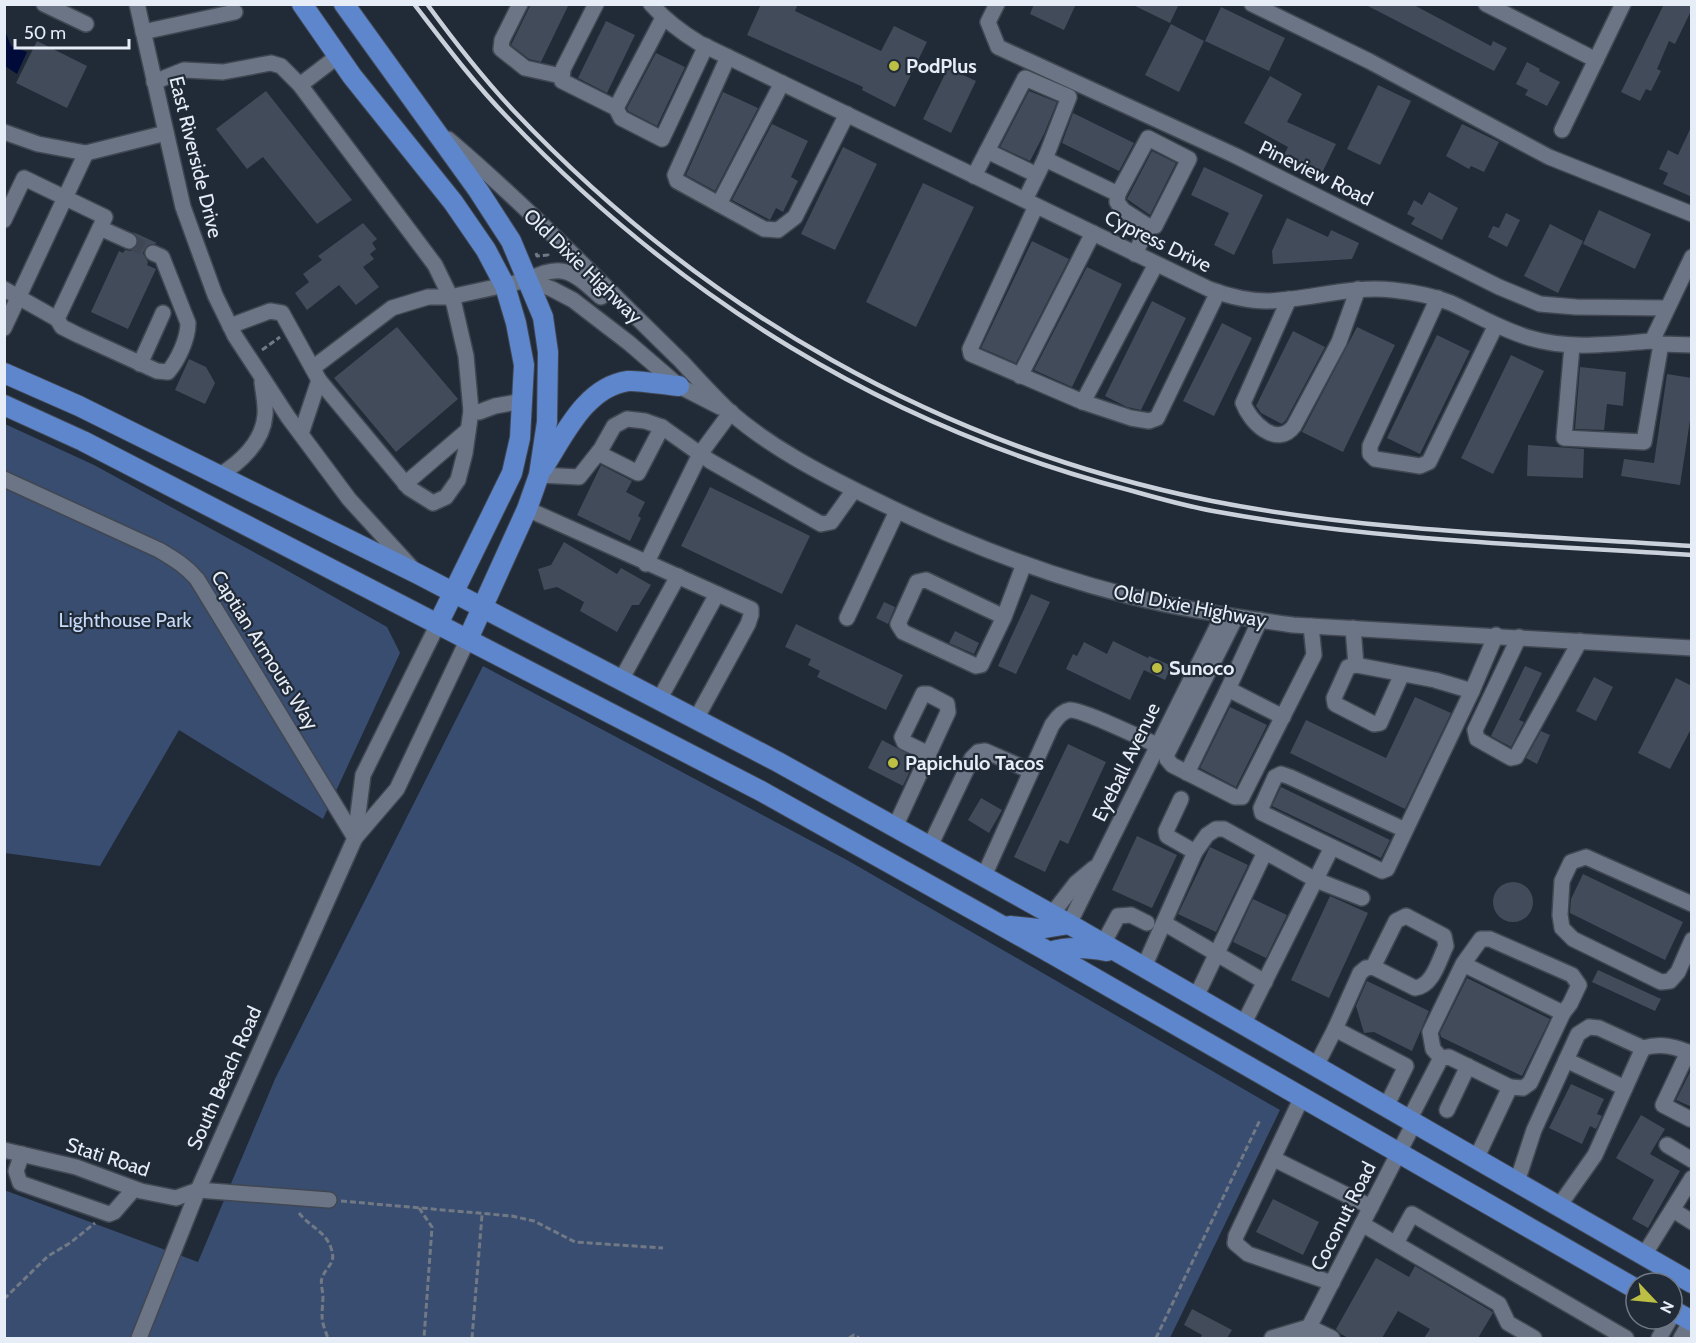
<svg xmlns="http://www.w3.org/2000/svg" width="1696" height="1343" viewBox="0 0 1696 1343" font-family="Cabin,sans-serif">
  <rect width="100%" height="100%" fill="#212a37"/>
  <g fill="#394d70">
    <path d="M5,424l89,41 187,102 106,60 13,26 -77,166 -144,-89 -79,136 -95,-13z"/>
    <path d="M483,666l364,194 433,250 -110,228h-1165l-1,-148 194,72 77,-183z"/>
  </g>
  <path fill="#000b39" d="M5,31l6,15 16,6 -10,22 -12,-8z"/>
  <g fill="#424b5a">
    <path d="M531,4h38l-28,58 -12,-3 -18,-14z"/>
    <path d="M761,4h37l-3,7 86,40 13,-25 33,16 -32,65 -33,-17 1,-3 -116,-52z"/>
    <path d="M1034,4h42l-12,26 -34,-16z"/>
    <path d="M1131,4h48l-9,19z"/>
    <path d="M1364,4h48l79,42 2,-5 14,7 -13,23z"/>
    <path d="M1664,4h28v5l-17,35 -6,-3 -12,28 4,2 -10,20 -5,-2 -6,12 -19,-9z"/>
    <path d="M1221,7l64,31 -16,33 -64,-30z"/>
    <path d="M606,21l29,14 -28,58 -29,-15z"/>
    <path d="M1171,24l33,17 -25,51 -34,-17z"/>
    <path d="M37,41l50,25 -20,42 -51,-25z"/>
    <path d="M656,53l29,14 -28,59 -29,-15 -1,-3z"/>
    <path d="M1527,62l13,7 -1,2 21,11 -13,24 -22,-11 3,-5 -12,-6z"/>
    <path d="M948,68l28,13 -25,52 -28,-14z"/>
    <path d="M1270,76l32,18 -15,28 49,22 -14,29 -38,-18 4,-8 -44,-24z"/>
    <path d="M1378,85l33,16 -31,64 -33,-16z"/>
    <path d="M266,91l86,109 -35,24 -54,-67 -16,12 -31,-40z"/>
    <path d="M1029,91l28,11 -13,32 -14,27 -30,-14z"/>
    <path d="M723,92l35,16 -43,83 -29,-16z"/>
    <path d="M1073,113l61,30 -15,28 -57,-28z"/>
    <path d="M772,124l36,17 -17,36 7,4 -15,31 -7,-4 -6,12 -38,-20z"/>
    <path d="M1462,124l37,18 -15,30 -13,-6 -2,3 -23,-13z"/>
    <path d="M1692,125v72l-29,-13 5,-11 -9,-4 9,-19 10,5z"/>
    <path d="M843,147l34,17 -42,86 -34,-16z"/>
    <path d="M1152,151l24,12 -26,52 -23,-16z"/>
    <path d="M1204,167l59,28 -29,60 -20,-10 15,-32 -38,-18z"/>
    <path d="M923,183l51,24 -58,120 -50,-25z"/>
    <path d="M1429,192l29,16 -16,32 -31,-16 4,-6 -8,-4 7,-14 8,5z"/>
    <path d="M1599,210l52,24 -16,35 -52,-25z"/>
    <path d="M1506,213l14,7 -13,27 -19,-10 5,-11 6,2z"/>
    <path d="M1287,218l41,19 3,-7 28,13 -7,16 -79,5 -1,-13z"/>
    <path d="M363,223l14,16 -5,4 4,6 -6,5 4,5 -11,8 16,20 -23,18 -17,-20 -32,25 -12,-17 14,-11 -6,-8 19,-14 -4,-4z"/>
    <path d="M1550,224l33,17 -25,52 -34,-17z"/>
    <path d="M133,232l24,11 -10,3 -4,7 5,9 -1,3 9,4 -28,60 -37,-17 28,-61 4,2 2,-3 6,1 7,-6 1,-6z"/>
    <path d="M1032,241l37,18 -53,104 -35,-15z"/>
    <path d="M1087,267l35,17 -50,103 -38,-17z"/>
    <path d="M1152,301l34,17 -45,92 -14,-3 -22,-11z"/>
    <path d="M1222,323l30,15 -38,78 -31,-15z"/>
    <path d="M397,327l61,72 -62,53 -62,-74z"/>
    <path d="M1357,327l38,18 -52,107 -41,-20z"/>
    <path d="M1293,331l32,16 -39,73 -4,4 -21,-11 -5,-7z"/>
    <path d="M1437,335l33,16 -50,103 -33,-16z"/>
    <path d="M1511,355l33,16 -51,103 -32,-16z"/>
    <path d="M189,359l17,8 9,16 -10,21 -30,-14z"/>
    <path d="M1580,367l46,5 -3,34 -16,-2 -3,26 -29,-1z"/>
    <path d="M1667,374l25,4v30l-12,77 -59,-9 3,-17 30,4z"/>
    <path d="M1528,445l56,4 -1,29 -56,-2z"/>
    <path d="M601,465l31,16 -6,11 19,10 -7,14 3,2 -11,23 -53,-26z"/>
    <path d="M710,487l100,49 -28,58 -101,-48z"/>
    <path d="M564,542l53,32 4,-6 30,17 -12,20h-7l-15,27 -37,-21 4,-9 -27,-15 -13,3 -6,-21 13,-4z"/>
    <path d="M1031,594l19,8 -34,72 -18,-8z"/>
    <path d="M884,602l11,5 -7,17 -12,-6z"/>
    <path d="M796,624l107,51 -17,35 -69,-33 3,-6 -12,-6 3,-6 -26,-12z"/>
    <path d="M955,631l24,12 -5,11 -25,-11z"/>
    <path d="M1113,641l35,17 1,-2 23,10 -7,14 -21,-10 -14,30 -64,-31 7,-15 4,2 7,-14 23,12z"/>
    <path d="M1525,666l17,7 -23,47 5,2 -13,25 -20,-11z"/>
    <path d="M1594,677l19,10 -17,34 -20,-10z"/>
    <path d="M1676,678l16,8v41l-22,42 -32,-16z"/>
    <path d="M1415,697l36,16 -46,96 -115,-56 16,-33 80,38z"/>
    <path d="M1230,707l37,18 -31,62 -36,-19z"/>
    <path d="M1541,731l9,4 -13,29 -11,-6z"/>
    <path d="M882,740l34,18 -13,28 -35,-18z"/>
    <path d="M1068,744l38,18 -38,82 -8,-4 -15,32 -31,-15z"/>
    <path d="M1281,787l109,53 -9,18 -109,-52z"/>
    <path d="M981,798l21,12 -13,23 -21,-13z"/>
    <path d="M1137,836l40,19 -25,53 -40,-18z"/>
    <path d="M1210,847l38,18 -32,67 -38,-18z"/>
    <path d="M1583,874l100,48 -18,38 -95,-47 1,-14z"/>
    <circle cx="1513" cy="902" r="20"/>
    <path d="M1330,896l38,17 -39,85 -38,-18z"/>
    <path d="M1253,899l34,16 -21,43 -33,-16z"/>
    <path d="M1598,970l63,29 -6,12 -63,-29z"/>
    <path d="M1467,978l83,41 -28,57 -81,-39 -1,-4z"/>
    <path d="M1367,981l62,30 -17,40 -38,-19 -10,1 -8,-27z"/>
    <path d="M1692,1068v39l-16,-7z"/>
    <path d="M1571,1084l33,15 -7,15 5,2 -6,13 -6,-3 -8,18 -33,-16z"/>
    <path d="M1641,1115l24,14 -15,25 30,17 -32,57 -16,-9 22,-39 -38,-22z"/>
    <path d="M1273,1199l46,23 -16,33 -47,-23z"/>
    <path d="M1376,1258l33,19 6,-11 76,45 2,2 -15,25h-54l6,-9 -32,-18 -16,27h-34l-7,-4 -5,-5z"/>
    <path d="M1192,1309l40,21 -5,8h-27l2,-3 -18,-10z"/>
  </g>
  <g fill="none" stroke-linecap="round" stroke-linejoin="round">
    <path stroke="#3f4754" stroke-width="15" stroke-dasharray="15 8" stroke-linecap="butt" d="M129,241l24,12"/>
    <defs>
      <g id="minor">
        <path d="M44,4l42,20"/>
        <path d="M137,4l46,203 32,88 20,41 53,81 61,82 63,69"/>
        <path d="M520,4l-18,36 -1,9 24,19 36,8"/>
        <path d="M596,4l-33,65 -1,12 54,27 5,10 41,21 44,-93"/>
        <path d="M651,4c15,17 30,28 48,39l510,246c19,7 37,12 58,12 42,-1 84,-16 126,-11 20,2 40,6 58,13 26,12 51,27 79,35 39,12 81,6 122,3l9,3 31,1"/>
        <path d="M997,4l-9,18 10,25 236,108 265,132 41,17 36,3 91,1"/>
        <path d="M1252,4l117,57 180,96 143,57"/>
        <path d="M1486,4l110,56"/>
        <path d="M143,32l92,-20"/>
        <path d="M728,57l-53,118 2,6 87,48 14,1 17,-13 52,-103"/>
        <path d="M154,82l30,-12 39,2 48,-9 10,3 19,19 135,180 19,39 12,52 5,55 -6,42 -7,27 -12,17 -13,6 -24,-15 -90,-108 -37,-67 -12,-2 -40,15"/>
        <path d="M300,85l38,-29"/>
        <path d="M616,108l47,-90"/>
        <path d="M1562,130l61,-126"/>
        <path d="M4,132l34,12 48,9 80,-20"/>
        <path d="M448,139c81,69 156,147 233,222 16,17 32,35 49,51 40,35 90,61 137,84 94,47 193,86 297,108 43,9 86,15 129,21l399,23"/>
        <path d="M987,151l50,24"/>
        <path d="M974,176l51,-98 44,19 -24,62"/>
        <path d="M1118,194l-1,8 6,8 25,16"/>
        <path d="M1025,200l20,-41 73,35 30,-56 41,21 -34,67h-7l-13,28"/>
        <path d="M719,204l63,-121"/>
        <path d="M1036,206l-66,143 1,5 112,48 48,16 18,3 8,-3 61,-126"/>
        <path d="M4,220l20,-42 81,39 -48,102 5,8 16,8 79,36 11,1c10,-12 20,-33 20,-49l-26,-66 -9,-4"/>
        <path d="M100,228l29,13"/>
        <path d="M528,280c35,-19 46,-7 73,17"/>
        <path d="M4,289l53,30"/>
        <path d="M1438,298l-68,148v8l5,5 45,7 9,-4 67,-137"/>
        <path d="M1289,299l-46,104c7,19 34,46 51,23l45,-84 19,-53"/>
        <path d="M4,328l82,-175"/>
        <path d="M1652,341l40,-84"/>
        <path d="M1572,346l-8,92 80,4 17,-98"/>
        <path d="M140,364l23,-51"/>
        <path d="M314,367l78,-59 36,-11h22l78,-17 24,9 21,11 56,43 50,43 41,21"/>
        <path d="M1020,376l73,-143"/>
        <path d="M1083,402l73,-138"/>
        <path d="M471,411l8,1 16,-6 28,-5"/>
        <path d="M301,434l18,-54"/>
        <path d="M598,453l40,20 24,-46"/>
        <path d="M539,475l40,2 22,-28 13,-23 13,-7 18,2 17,6 48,34 111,63 10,-2 23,-32"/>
        <path d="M218,476c22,-13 45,-34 47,-61 1,-11 -2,-23 -3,-33"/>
        <path d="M4,479l155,71c15,9 27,16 38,29l158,259"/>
        <path d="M405,484l63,-54"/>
        <path d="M527,509l224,100v6l-3,9 -52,95"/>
        <path d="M646,564l54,-110 31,-42"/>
        <path d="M1004,617l-78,-37 -9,2 -19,42 5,8 73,34 5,-1 23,-48 20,-53"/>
        <path d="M1236,617l-69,137v5l5,6 63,32h7l72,-142 -3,-29"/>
        <path d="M847,618l50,-107"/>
        <path d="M1260,620l-32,69 55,28"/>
        <path d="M1353,628l3,37"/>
        <path d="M1519,637l-44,93 2,9 34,19 5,-1 64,-116"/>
        <path d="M1402,674l-22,49 -6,1 -39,-20 -1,-6 14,-31 8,-2 79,15 37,11"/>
        <path d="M621,680l57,-104"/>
        <path d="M659,700l58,-106"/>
        <path d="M1187,773l41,-84"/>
        <path d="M1181,799l-15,32 1,5 28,16"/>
        <path d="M895,827l53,-115 -1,-8 -19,-10h-5l-21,43 2,5 25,12"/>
        <path d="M1405,830l-115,-53 -9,-3 -6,3 -14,31 1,5 120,58 5,-2 85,-178 24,-56"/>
        <path d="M355,838l42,-49 71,-150"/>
        <path d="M930,846l42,-88 6,-6 7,-1 46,20"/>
        <path d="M984,876l68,-151c4,-6 10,-14 18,-15 11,-1 73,29 87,35"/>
        <path d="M1692,904l-106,-47 -15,5 -9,19 -2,34 2,13 11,11 88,43 9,-1 8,-9 14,-32"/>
        <path d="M1052,914l24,-31 18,-15"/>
        <path d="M1164,923l101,59"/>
        <path d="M1069,924l154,-309"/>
        <path d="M1103,944l15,-28 13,-1 16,8"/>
        <path d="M1144,967l51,-115 12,-17 9,-6h8l92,51 46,18"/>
        <path d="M1196,997l69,-145"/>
        <path d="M1243,1025l89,-178"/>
        <path d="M1335,1029l71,37 -20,41"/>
        <path d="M1688,1052l-25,53 27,14"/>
        <path d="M1441,1058l-8,-9 -3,-17 33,-68 100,49 7,-9 9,-19 -7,-10 -82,-36h-9l-18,25"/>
        <path d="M1566,1060l59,28"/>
        <path d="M1316,1066l19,-37 25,-56 6,-5 7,-1 42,21c18,-2 24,-28 31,-42l-2,-10 -38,-20 -10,5 -23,46"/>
        <path d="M1510,1087l13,1 7,-5 33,-70"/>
        <path d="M1302,1097l-66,139 -1,7 13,11 84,29"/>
        <path d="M1447,1110l21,-44"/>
        <path d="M1409,1120l32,-62 8,-1 61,30 -34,72"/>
        <path d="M1667,1145l25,15"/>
        <path d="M4,1150l72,17 65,24 35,7 22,-8 131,10"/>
        <path d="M22,1154l-6,17 4,12 89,31 5,-2 20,-23"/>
        <path d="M1274,1159l97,48"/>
        <path d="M1517,1182l17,-52 44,-96 11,-7 10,1 44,20c18,-5 32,-2 49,6"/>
        <path d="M1559,1206l36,-51 48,-107"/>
        <path d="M1673,1210l19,12"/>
        <path d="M1362,1224l137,80 9,19 26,15"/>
        <path d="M1396,1243l16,-29 214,124"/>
        <path d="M1644,1255l48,-77"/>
        <path d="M1309,1327l23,11"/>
        <path d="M139,1338l59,-148 157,-352 8,-63 75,-151"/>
        <path d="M1272,1338l37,-11"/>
        <path d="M1309,1338v-11l105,-204"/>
        <path d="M1659,1338l11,-19"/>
        <path d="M1681,1338l10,-17"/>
      </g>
      <g id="major">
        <path d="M302,4l50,72 101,126 33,48 19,36 11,37 8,42 -4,73 -8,35 -74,151"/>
        <path d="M344,4l134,186 33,51 32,76 5,35 -1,70 -8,53 -12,34 -59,130"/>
        <path d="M4,373l75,33 339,168 360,188 291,162 623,359"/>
        <path d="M4,405l79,36 678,350 288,161 587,337"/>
        <path d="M543,468c21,-32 42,-81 85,-87 11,-1 38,4 51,5"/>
        <path d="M1010,926l29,3 30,-5"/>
        <path d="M1049,952c21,-6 38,-4 58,-1"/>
        <path d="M1672,1310l20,11"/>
      </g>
    </defs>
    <use href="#minor" stroke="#404752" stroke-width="18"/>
    <use href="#major" stroke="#404752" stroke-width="22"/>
    <g stroke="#717985" stroke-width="3" stroke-dasharray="6 3" stroke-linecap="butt">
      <path d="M536,253l1,3 11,-1v2"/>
      <path d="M262,350l18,-13"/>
      <path d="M341,1201l171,15 22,5 41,21 88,6"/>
      <path d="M419,1208l13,19 -8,111"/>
      <path d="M299,1213c10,13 27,19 32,35 6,16 -5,18 -9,30 -2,5 1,13 1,19 -1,21 -3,21 5,41"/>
      <path d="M4,1299l44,-43 22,-13 25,-20"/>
      <path d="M472,1338l10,-123"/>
      <path d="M849,1338l5,-3 5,3"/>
      <path d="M1156,1338l104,-218"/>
    </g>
    <use href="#minor" stroke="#6b7585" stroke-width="15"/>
    <use href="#major" stroke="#5d86cc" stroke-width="20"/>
    <g stroke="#cad1db" stroke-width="4.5">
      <path d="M414,4c30,39 59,78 93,113 171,181 380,310 622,373 28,8 56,16 84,21 158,29 319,34 479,44"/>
      <path d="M427,4c27,37 55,73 86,106 189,200 429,337 699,391 157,31 320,34 480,45"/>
    </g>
  </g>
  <g fill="#bcbf43" stroke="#212a37" stroke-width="2">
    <circle cx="894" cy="66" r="6"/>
    <circle cx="1157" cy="668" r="6"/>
    <circle cx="893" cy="763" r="6"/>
  </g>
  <g text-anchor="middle" stroke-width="4.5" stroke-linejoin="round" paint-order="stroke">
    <g font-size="20" font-weight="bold" fill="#e7edf7" stroke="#212a37" text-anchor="start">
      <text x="906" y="73">PodPlus</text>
      <text x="1169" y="675">Sunoco</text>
      <text x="905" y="770">Papichulo Tacos</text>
    </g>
    <g font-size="20" fill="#e7edf7" stroke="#212a37">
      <text transform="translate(196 157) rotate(76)" y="7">East Riverside Drive</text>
      <text transform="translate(1316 173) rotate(26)" y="7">Pineview Road</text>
      <text transform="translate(1158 241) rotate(26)" y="7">Cypress Drive</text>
      <text transform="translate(583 266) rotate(44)" y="7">Old Dixie Highway</text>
      <text transform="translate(1190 606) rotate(11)" y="7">Old Dixie Highway</text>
      <text transform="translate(265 650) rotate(58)" y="7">Captian Armours Way</text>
      <text transform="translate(1126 762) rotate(-64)" y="7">Eyeball Avenue</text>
      <text transform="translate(224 1078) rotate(-66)" y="7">South Beach Road</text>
      <text transform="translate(108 1157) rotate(18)" y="7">Stati Road</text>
      <text transform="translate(1343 1216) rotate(-63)" y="7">Coconut Road</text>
    </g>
    <g font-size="20" fill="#c6d9f9" stroke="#212a37">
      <text x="125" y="627">Lighthouse Park</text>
    </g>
  </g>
  <rect width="1696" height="1343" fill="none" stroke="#e7edf7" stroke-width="12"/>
  <g transform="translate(1654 1301) rotate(116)"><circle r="28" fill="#212a37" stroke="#707884" stroke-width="1.5"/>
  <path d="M0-4.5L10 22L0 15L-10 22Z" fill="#bcbf43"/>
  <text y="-9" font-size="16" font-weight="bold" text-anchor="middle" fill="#e7edf7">N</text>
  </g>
  <path d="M15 39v9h114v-9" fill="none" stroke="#e7edf7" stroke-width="3"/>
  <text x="24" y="39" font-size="18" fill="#e7edf7" stroke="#212a37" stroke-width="4.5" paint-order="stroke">50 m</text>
</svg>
